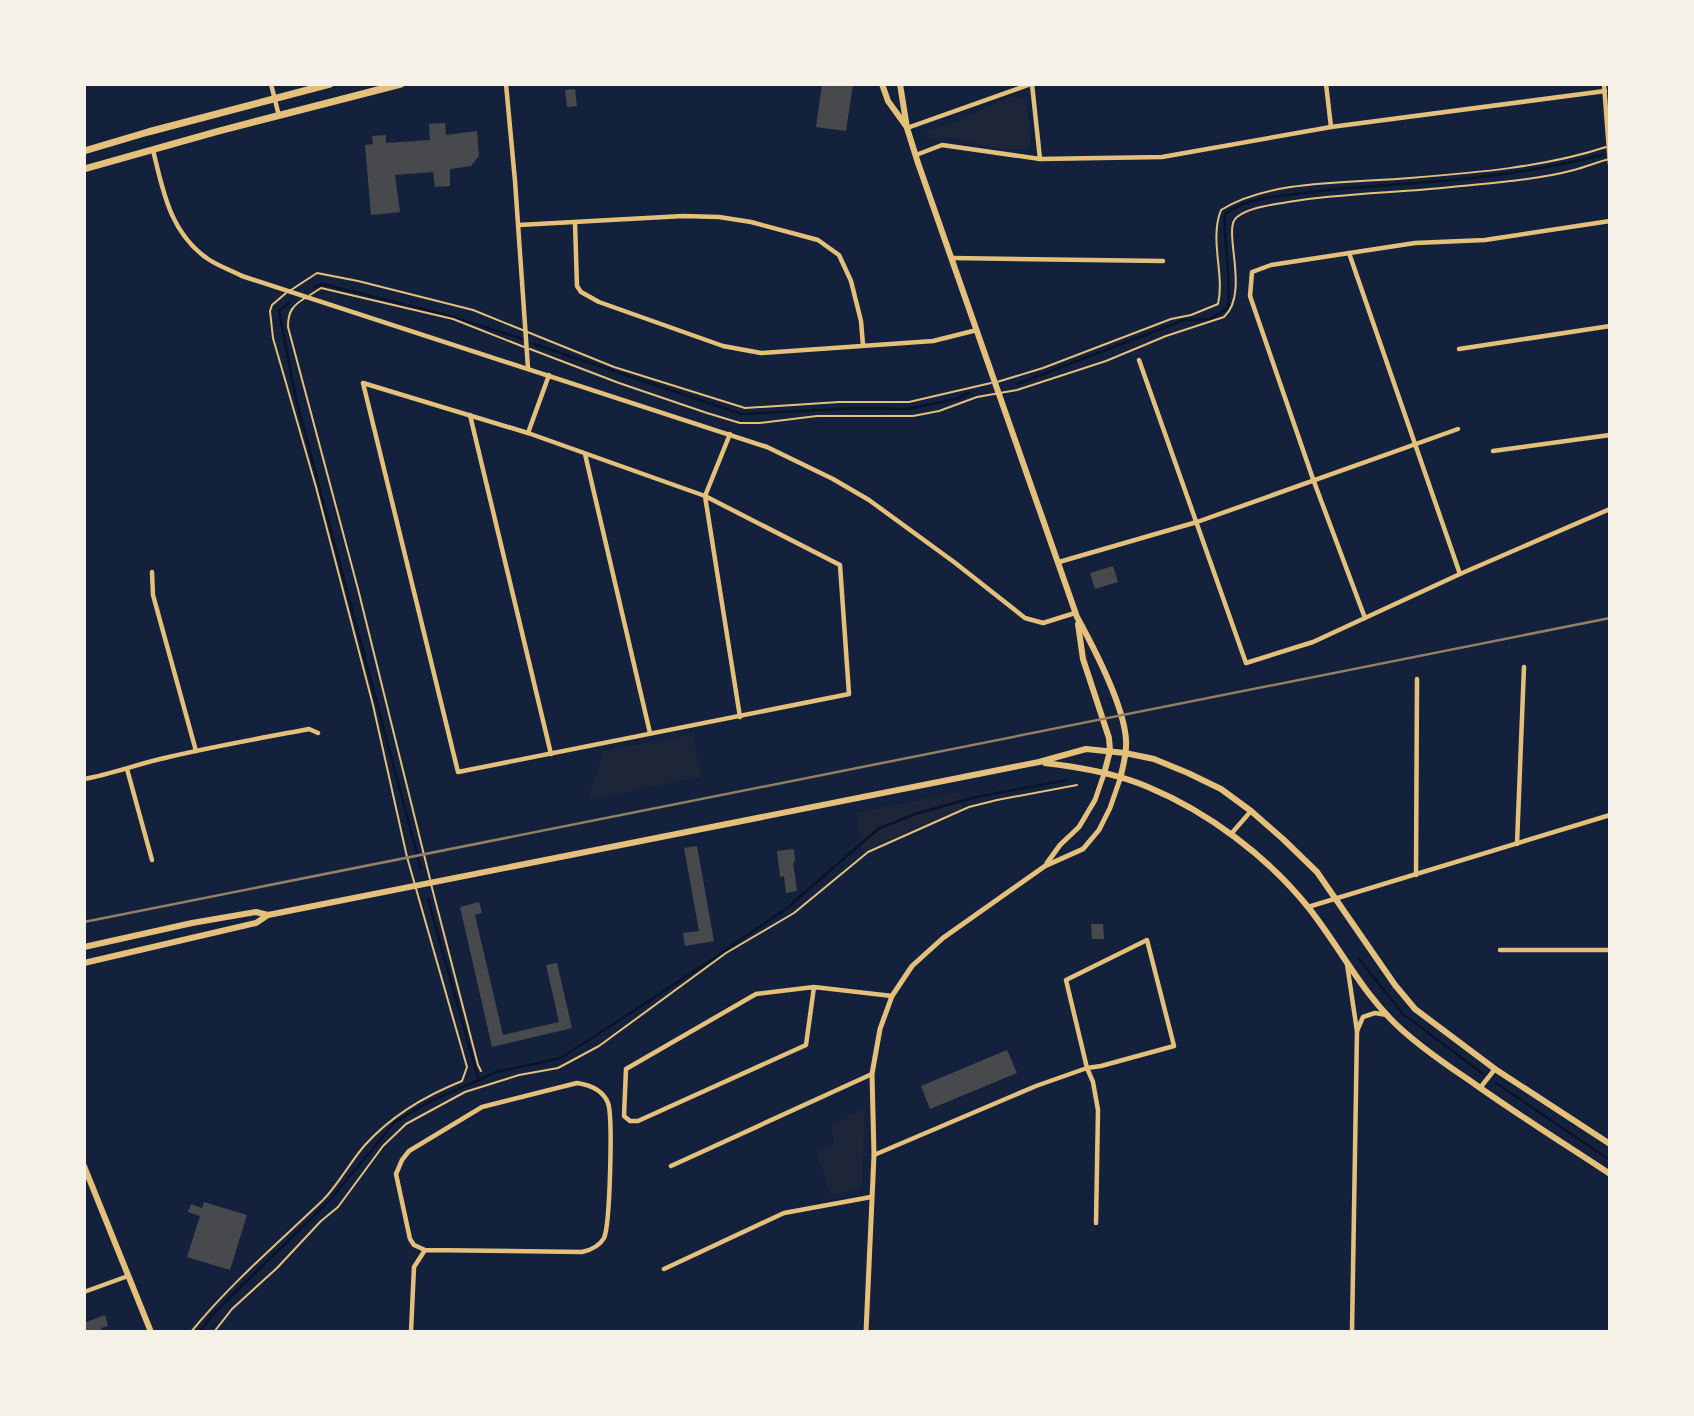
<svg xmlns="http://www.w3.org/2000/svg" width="1694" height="1416" viewBox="0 0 1694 1416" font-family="Poppins,sans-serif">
  <rect width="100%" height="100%" fill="#14213d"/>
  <g fill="#1d2539">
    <path d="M1017,95l9,6 5,41 -7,7h-24l-52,-12 -17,2 -5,-4 4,-6c31,-4 56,-25 87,-34z"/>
    <path d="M693,734l8,43 -113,23 16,-49z"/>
    <path d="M959,792l4,16 -99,43 -8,-38z"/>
    <path d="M865,1108l-3,77 -6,5 -25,5 -14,-43 17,-9 -3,-17z"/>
  </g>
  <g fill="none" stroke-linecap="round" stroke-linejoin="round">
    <g stroke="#0b132b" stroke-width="2.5">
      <path d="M314,287l9,-3 120,30 80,25"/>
      <path d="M289,303l-10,8 17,88 125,470"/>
      <path d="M534,344l207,70 119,-6 47,1 49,-10 13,-6"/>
      <path d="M1017,384l167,-64 26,-1 18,-11c4,-32 -5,-62 -3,-94 20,-15 46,-17 70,-20 50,-7 99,-9 149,-13 53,-5 107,-13 158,-26"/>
      <path d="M428,899l50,179"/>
      <path d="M1359,959l44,55 79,59"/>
      <path d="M1496,1083l114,77"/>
      <path d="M200,1332l12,-17 118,-115 65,-78 34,-20 67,-30 65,-14 143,-93 83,-57 91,-79 37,-15 61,-17 91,-17"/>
    </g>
  </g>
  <g fill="#48494c">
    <path d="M822,84h31l-7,47 -30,-4z"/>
    <path d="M575,89l2,17 -10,1 -2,-17z"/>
    <path d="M445,123l1,12 31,-4 2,25 -8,10 -21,3v17l-15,1 -2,-15 -38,3 5,37 -29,3 -6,-70 8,-1 -1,-8 14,-1v8l44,-3 -1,-16z"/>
    <path d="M1113,566l5,16 -23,7 -5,-16z"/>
    <path d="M697,846l17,95 -29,5 -2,-13 16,-2 -15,-83z"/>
    <path d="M794,849l1,13h-2l4,29 -11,2 -2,-17 -4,1 -3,-26z"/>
    <path d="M479,902l3,11 -7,2 28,120 56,-13 -13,-57 11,-2 15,65 -80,19 -32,-140z"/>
    <path d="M1091,924h12l1,15h-12z"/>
    <path d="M1007,1050l10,23 -87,36 -9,-23z"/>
    <path d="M204,1202l43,13 -17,55 -43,-13 13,-41 -12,-4 3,-8 11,4z"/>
    <path d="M105,1315l3,11 -7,2 2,4h-19v-9z"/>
  </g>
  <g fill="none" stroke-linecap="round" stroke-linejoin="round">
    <path stroke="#e5c07b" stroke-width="2" d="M214,1332l18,-23 45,-41 44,-47 17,-14 45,-61 23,-22 59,-32 54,-17 39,-7 41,-22 127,-93 68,-40 74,-61 101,-45 28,-7 80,-15"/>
    <g stroke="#e5c07b" stroke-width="2">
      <path d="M291,290l26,-17 41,8 115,29 141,57 131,41 94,-6h70l82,-19"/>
      <path d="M310,295l11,-7 132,31 71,28"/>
      <path d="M305,298c-13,8 -17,14 -17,29l70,262 72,290"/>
      <path d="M530,349l89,34 88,30 33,10h19l58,-7h96l26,-5 38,-14 40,-7 89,-29 60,-25 58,-19c27,-25 -3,-89 13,-100 13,-10 35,-12 51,-15 54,-9 109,-9 164,-15 38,-4 85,-7 122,-17 12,-3 23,-8 35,-11"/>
      <path d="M997,382l46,-14 128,-49 20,-4 27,-11c7,-30 -9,-64 3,-94 49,-31 132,-27 189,-32 63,-5 136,-11 196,-31"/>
      <path d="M431,884l47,181 3,6"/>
      <path d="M191,1332c39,-48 87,-89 132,-132 16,-16 27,-38 42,-55 26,-29 62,-50 97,-64l5,-14 -60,-210 -34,-152 -57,-218 -43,-149 -3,-27 2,-6 14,-12"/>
    </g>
    <g stroke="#e5c07b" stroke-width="4.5">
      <path d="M271,84l8,32"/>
      <path d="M506,84l9,97 13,187"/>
      <path d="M1032,84l8,75"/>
      <path d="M1326,84l5,43"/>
      <path d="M1604,84l6,80"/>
      <path d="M907,128l124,-44"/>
      <path d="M153,150c10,41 17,83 55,109 10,7 23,11 34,17l525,171 66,32 36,21 85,62 71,56 18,5 32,-10"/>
      <path d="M916,155l26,-10 98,14 122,-2 169,-30 274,-36"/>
      <path d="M575,223l2,63 4,6 18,10 124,44 38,7 172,-12 44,-11"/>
      <path d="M519,225l164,-9 36,1 32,5 67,18 21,15 12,26 10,40 2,24"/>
      <path d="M1349,253l111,321"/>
      <path d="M952,258l211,3"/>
      <path d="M1459,349l151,-23"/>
      <path d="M1139,360l107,303 67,-21 147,-68 150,-65"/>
      <path d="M363,383l165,50 177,63 135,69 9,129 -391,78z"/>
      <path d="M470,415l81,339"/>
      <path d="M528,433l21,-58"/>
      <path d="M730,434l-25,62 35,221"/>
      <path d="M1493,451l117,-16"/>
      <path d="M585,454l65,279"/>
      <path d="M1059,562l138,-40 261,-93"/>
      <path d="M152,572l1,23 43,156"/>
      <path d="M1365,618l-52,-139 -63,-183 2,-24 19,-7 144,-22 70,-3 125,-19"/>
      <path d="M127,769l25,91"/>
      <path d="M84,779c29,-5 56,-16 85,-22 46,-11 93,-19 140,-28l9,4"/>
      <path d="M1231,834l20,-23"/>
      <path d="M1517,844l7,-177"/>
      <path d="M1416,875l1,-196"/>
      <path d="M1308,907l302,-92"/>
      <path d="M1500,950h110"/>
      <path d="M1347,964l10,67 -5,301"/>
      <path d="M814,987l-8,58 -168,76h-8l-6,-5 2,-47 130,-75 58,-7 78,9"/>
      <path d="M1357,1031l6,-14 12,-4 12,2"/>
      <path d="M1480,1088l15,-19"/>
      <path d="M874,1155l162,-69 51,-18 14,-2 73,-20 -27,-106 -81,40 21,88 6,14 5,28 -2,113"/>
      <path d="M671,1166l201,-92"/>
      <path d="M664,1269l120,-56 87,-16"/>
      <path d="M84,1292l44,-16"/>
      <path d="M411,1332l3,-65 11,-17 157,2c9,-2 17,-5 22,-14 6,-13 9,-121 4,-135 -5,-13 -18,-18 -31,-20l-95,24 -73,44 -7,9 -6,14 14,65 4,6 11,5"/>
    </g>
    <g stroke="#e5c07b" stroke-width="5">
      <path d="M1047,863l13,-18 19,-18 16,-27 9,-26"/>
      <path d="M866,1332l8,-177 -2,-81 8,-45 12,-33 20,-30 31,-28 102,-72 38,-17 16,-19 11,-22 10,-29"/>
    </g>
    <g stroke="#e5c07b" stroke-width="6">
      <path d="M882,84l6,17 18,25"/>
      <path d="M900,84l7,44 11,35 159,454c17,31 47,89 49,123 1,13 -3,27 -6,39"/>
      <path d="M1078,624l5,35 26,79 1,13 -6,23"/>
      <path d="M1045,763c34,4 71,10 103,24 60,25 119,69 160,120 32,40 54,87 93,122 21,19 44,35 68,51 46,33 94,63 141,94"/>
      <path d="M84,947l108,-24 64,-11 12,3 771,-153 47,-13 39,4 29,6 34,14 33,16 30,22 32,28 34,33 78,113 20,24 80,60 115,75"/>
      <path d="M84,963l172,-40 12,-8"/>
      <path d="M84,1166l67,166"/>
    </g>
    <g stroke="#e5c07b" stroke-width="7">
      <path d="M84,151l64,-19 182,-48"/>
      <path d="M84,169l135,-38 182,-47"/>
    </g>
    <path stroke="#918062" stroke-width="2.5" d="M84,922l1526,-304"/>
  </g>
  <rect width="1694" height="1416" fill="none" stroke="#f6f1e7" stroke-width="172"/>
</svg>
